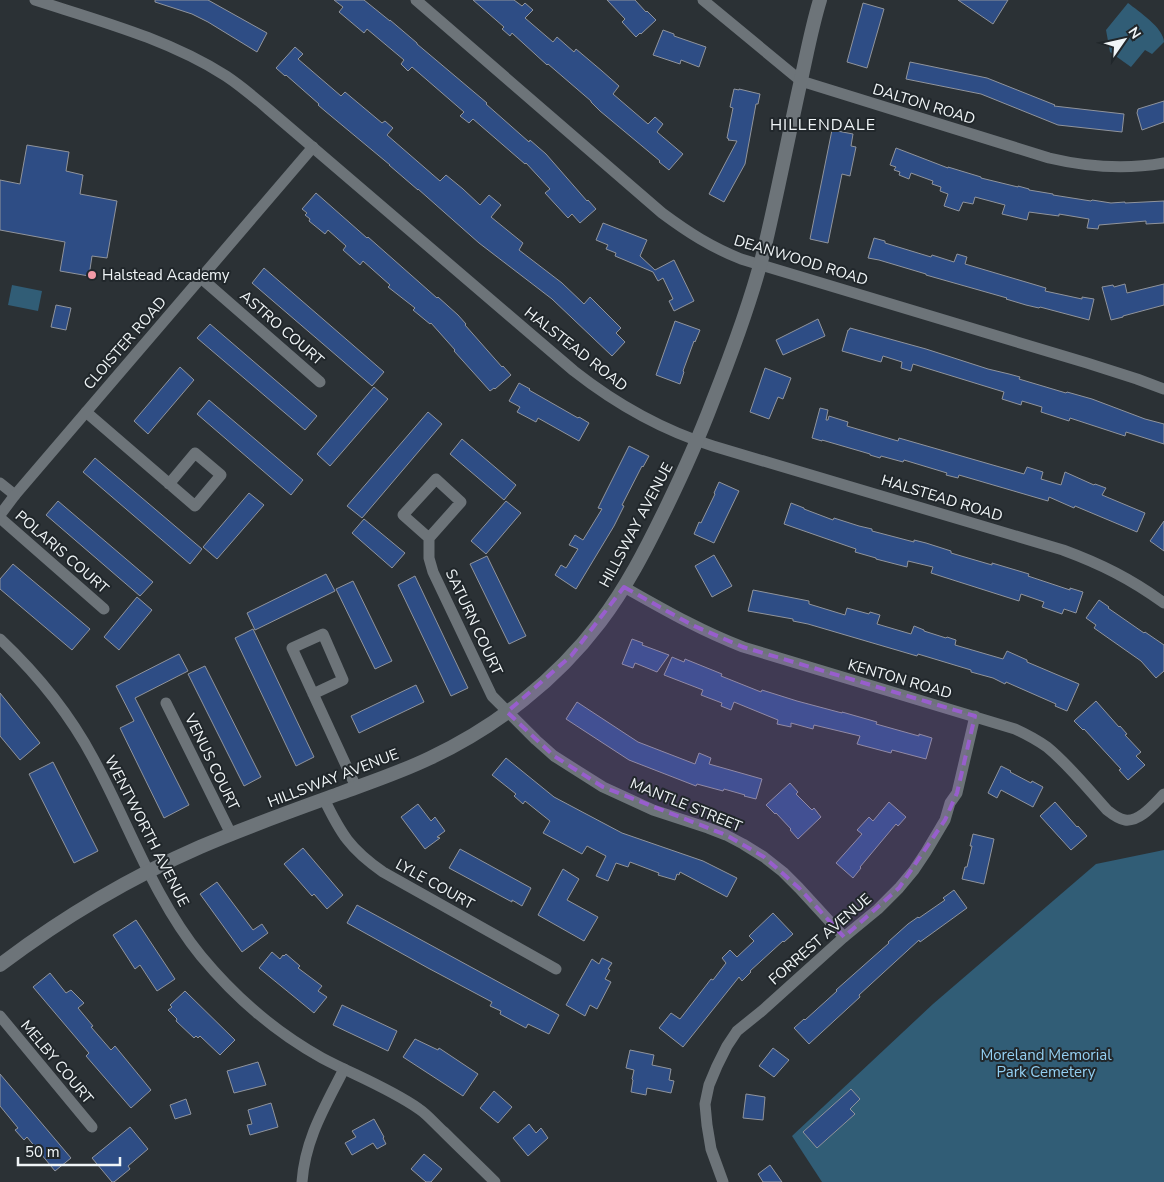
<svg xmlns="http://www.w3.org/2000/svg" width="1164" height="1182" viewBox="0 0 1164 1182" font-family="'Nunito Sans',sans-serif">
  <rect width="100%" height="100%" fill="#2b3135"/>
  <g fill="#315d76">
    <path d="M1128,3c10,8 36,25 36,39l-12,12 -7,-4 -14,17 -21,-15 -4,-22z"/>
    <path d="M12,285l30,6 -4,20 -30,-6z"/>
    <path d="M1164,850v332h-342l-30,-46 141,-132 163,-140z"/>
  </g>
  <g fill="#2e4d85" stroke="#90949c">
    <path d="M155,0h53l59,33 -10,19 -49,-30 -16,-8 -37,-12z"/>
    <path d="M334,0h30l26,21v-1l27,23v1l70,59 -1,1 43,38 1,-2 16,14 41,47 1,-1 8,9 -16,14 -8,-9 -4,4 -23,-25 5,-4 -24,-26 -1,1 -52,-45 -4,4 -9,-7 4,-4 -52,-45 -4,4 -7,-7 3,-4 -37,-31 -3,4 -25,-21 4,-5z"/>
    <path d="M473,0h41l8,6 3,-3 8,7 -8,8 28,24 4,-5 17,15 2,-3 26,22 17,15 -6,8 35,30 7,-7 8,7 -6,8 26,22 -14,16 -10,-8 1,-1 -60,-50 -9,-9v-1l-43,-37 -1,1 -35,-32 -2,3 -8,-7 2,-2z"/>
    <path d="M607,0h28l11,12 1,-1 9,9 -15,14 -1,-1 -4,4 -14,-15 3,-3z"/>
    <path d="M958,0h50l-15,24z"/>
    <path d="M863,3l21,6 -17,59 -20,-6z"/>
    <path d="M663,30l11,4v2l32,11 -7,20 -18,-7 -1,4 -27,-9z"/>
    <path d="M295,47l8,7 -5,5 43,37 4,-4 37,31 3,-2 8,7 -6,7 53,46 6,-6 17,14 17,16 9,-10 12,10 -10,12 32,26 -4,7 43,33 22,21 6,-7 31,31 -5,5 9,9 -13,14 -60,-57 -73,-56 -61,-54v1l-29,-25h1l-65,-54 -7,-6 1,-1 -33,-29 -1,1 -9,-8z"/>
    <path d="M910,62l77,16 68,27 -1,1 70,8 -2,18 -64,-7 -77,-31 -75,-15z"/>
    <path d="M734,89l5,1v-1l21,5 -2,10h-2l-11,60 -21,38 -15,-8 28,-53 -9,-1 1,-1 -2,-1 6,-30 -3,-1z"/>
    <path d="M1164,101v21l-22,8 -5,-17 1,-4z"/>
    <path d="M832,130l21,4 -2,12 5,1 -6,29 -8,-2 -14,69 -18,-4z"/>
    <path d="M27,145l42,7 -3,19 17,4 -3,19 37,7 -10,57 -15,-2 -3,20 -29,-5 5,-29 -65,-12v-50l20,4z"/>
    <path d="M896,148l52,20v-1l33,10v1l37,9v-1l11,3v1l24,4v1l38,6 1,-1 19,3 14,-1v1l39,-2v22l-18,1v-3l-47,4 -1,4 -11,-1 2,-9 -30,-5v2l-30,-4 -2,8 -25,-6 3,-9 -30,-8 -2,7 -10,-2 -4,9 -15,-5 4,-12 -8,-3 1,-4 -9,-3 1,-3 -22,-8 -2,6 -10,-4 1,-3 -6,-2 2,-3 -6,-2z"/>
    <path d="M316,193l51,45 1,-1 69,61 1,-1 20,18 8,9 -1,1 37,42 1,-1 8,9 -16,14 -1,-1 -4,3 -36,-40 1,-1 -24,-27 -1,1 -17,-14 2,-2 -27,-21 2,-2 -27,-24 -3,4 -17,-15 3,-4 -18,-16 -3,4 -16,-13 1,-2 -5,-4 2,-2 -5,-4z"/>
    <path d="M603,223l44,17 -7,16 15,14 19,-10 20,41 -20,10 -5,-10 4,-2 -10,-21 -5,3 -5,-9 -38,-16 1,-3 -10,-4 2,-4 -12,-5z"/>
    <path d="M874,238l11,3v2l46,14 1,-2 22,7 3,-8 10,3 -2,7 81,24 -1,3 37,8v-2l12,2 -5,21 -49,-13 -1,1 -13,-3 -20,-6 1,-1 -81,-23v-1l-47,-14 -11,-2z"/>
    <path d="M264,268l120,104 -12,14 -120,-103z"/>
    <path d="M1125,284l2,9 37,-9v21l-41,11v1l-12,3 -9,-33 11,-2 1,2z"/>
    <path d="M56,305l15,3 -5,22 -15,-3z"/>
    <path d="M818,319l7,17 -42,19 -7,-15z"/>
    <path d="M675,321l25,9 -5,12 -1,-1 -11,30 1,1 -4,12 -24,-9z"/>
    <path d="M210,324l107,92 -12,14 -108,-92z"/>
    <path d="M850,328l76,21 62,20 21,5 11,3 -1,2 47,14 1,-1 25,7 53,20 19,5v20l-38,-12 -1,4 -55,-18 -1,3 -28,-9 1,-5 -20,-6 -1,4 -19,-6 2,-7 -91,-28 -2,7 -10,-3 1,-6 -19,-6 -2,6 -39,-11 6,-21h1z"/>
    <path d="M180,367l14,13 -46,54 -14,-13z"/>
    <path d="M765,368l26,10 -8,21 -5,-2 -9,22 -19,-7z"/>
    <path d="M519,383l11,6 -1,1 49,28 1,-1 10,6 -10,18 -41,-23 -2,4 -19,-10 3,-5 -11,-6z"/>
    <path d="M374,387l14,12 -58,67 -13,-12z"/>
    <path d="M209,400l94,80 -12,15 -94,-81z"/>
    <path d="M820,408l8,2 -2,10h2l1,-4 19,6 -1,4 51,15 1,-3 125,36 3,-7 16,5 -2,7 20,6 4,-13 29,13 1,-1 11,4 -4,7 43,18 -8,19 -62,-26 -1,2 -25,-11 -1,4 -89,-26 -1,3 -12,-3 1,-2 -43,-13 -1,2 -22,-6 -1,2 -10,-3v-1l-48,-14v1l-10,-3z"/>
    <path d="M428,412l14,12 -80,94 -15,-12z"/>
    <path d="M462,439l54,46 -12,15 -54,-46z"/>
    <path d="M629,446l20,10 -6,11 -1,-1 -20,39 2,1 -10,20 -38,63 -21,-14 6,-10 5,3 12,-19 -9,-4 6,-10 8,5 19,-31 -4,-1z"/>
    <path d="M95,458l107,91 -12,15 -107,-92z"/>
    <path d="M719,482l20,9 -25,52 -20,-9 5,-12 2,1 14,-29 -1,-1z"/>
    <path d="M249,493l15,12 -47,54 -14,-12z"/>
    <path d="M58,501l95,81 -13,14 -94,-81z"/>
    <path d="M506,501l15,12 -35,41 -15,-13z"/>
    <path d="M791,503l13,5v1l29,11 1,-2 25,8 13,3v2l42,11v-2l12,3 25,8v2l41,12v-2l27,8 10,3 -1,2 42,14v-2l13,4 -7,21 -12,-4 -2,5 -20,-7 2,-5 -23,-8 -2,7 -88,-28 2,-6 -25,-6 -1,6 -31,-8v-1l-21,-6 1,-3 -72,-25z"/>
    <path d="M364,519l41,34 -13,15 -40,-35z"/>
    <path d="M1164,521v30l-14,-10z"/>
    <path d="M714,555l18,31 -20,11 -17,-31z"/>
    <path d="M487,556l39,80 -17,8 -39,-80z"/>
    <path d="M13,564l77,65 -18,21 -72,-61v-10z"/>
    <path d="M326,574l9,17 -80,39 -8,-17z"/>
    <path d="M415,576l53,112 -17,8 -53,-111z"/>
    <path d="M353,581l39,80 -17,8 -39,-80z"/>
    <path d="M753,590l56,11v3l36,11 2,-7 22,6 1,-2 10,3 -3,9 34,10 3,-8 10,4v1l22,7 1,-1 9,3 -1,5 48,14 4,-8 20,9v2l52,22 -12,27 -12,-5 1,-2 -50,-22 -1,2 -12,-6 -22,-6v-2l-53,-16 -1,2 -109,-32 -15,-3v-2l-45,-8z"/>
    <path d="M137,597l15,13 -33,40 -15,-13z"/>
    <path d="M1099,600l10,7 -1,1 36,25 1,-1 19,13v26l-8,7 -15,-17 -47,-33 2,-3 -10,-7z"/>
    <path d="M253,629l61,128 -18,9 -61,-128z"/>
    <path d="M632,639l11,4 -1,2 27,10 -12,17 -22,-9 -2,5 -11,-4z"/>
    <path d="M179,654l9,17 -53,27 54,107 -25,13 -44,-90 14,-7 -18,-35z"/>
    <path d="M672,657l12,5 1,-3 37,15 -1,2 40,16 1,-2 35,11 45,12v-1l35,10 -1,2 43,12v-2l13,4 -6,21 -34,-9 -1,3 -34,-9 3,-8 -46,-11 -1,4 -22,-6v4l-14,-3 1,-4 -44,-18 -3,8 -10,-4 1,-3 -21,-8 2,-5 -39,-15z"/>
    <path d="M205,666l56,111 -17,9 -56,-112z"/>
    <path d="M416,685l8,17 -65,31 -8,-17z"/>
    <path d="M0,693l40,50 -20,17 -20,-24z"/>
    <path d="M1096,701l23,26 1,-1 7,8 -2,1 16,17 -5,4 9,9 -17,15 -9,-10 2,-1 -37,-40 -1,1 -9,-9z"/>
    <path d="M577,702l61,40 57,22 4,-11 12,5 -2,6 53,15 -6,20 -12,-3 1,-1 -21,-6 -1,2 -26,-7 -1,2 -67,-26 -63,-41z"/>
    <path d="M506,758l48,39 68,36 81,28 34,17 -10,19 -47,-25 -1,3 -2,-1 -2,6 -17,-5 1,-2 -29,-11 -2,5 -12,-4 -8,18 -12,-5 10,-20 -19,-10 -5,8 -39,-21 7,-12 -25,-20 -2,3 -9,-8 2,-2 -24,-19z"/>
    <path d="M53,762l45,89 -24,12 -45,-89z"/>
    <path d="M1001,766l10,5 -1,1 21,11 1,-2 11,6 -10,20 -32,-17 -4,8 -9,-5z"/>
    <path d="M790,783l8,9 -2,2 16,16 2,-2 7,9 -23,22 -8,-9 1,-1 -15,-16 -1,1 -9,-9z"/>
    <path d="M889,802l17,15 -8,9 -2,-2 -36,43 1,1 -8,10 -17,-15 26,-29 -5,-4 12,-13 4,4z"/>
    <path d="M1055,802l22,25 1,-1 9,10 -16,14 -31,-34z"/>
    <path d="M418,804l13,17 4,-4 10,14 -8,6 3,1 -15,11 -24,-32z"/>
    <path d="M973,834l21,5 -10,45 -22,-5 3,-12h2l5,-21h-2z"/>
    <path d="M303,848l40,47 -16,14 -13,-15 -2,2 -28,-32z"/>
    <path d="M460,849l71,39 -9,18 -10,-6v2l-63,-34z"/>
    <path d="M563,869l16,10 -12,21 31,17 -14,24 -46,-26z"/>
    <path d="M217,882l36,48 9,-6 6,9 -26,19 -42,-58z"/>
    <path d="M954,890l13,18 -47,34 -1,-2 -60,55 1,2 -51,47 -15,-16 10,-9 1,1 32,-29 -1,-1 53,-47 -1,-1 20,-18 10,-7 1,1 26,-18 -2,-2z"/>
    <path d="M357,905l202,110 -10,19 -21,-10 -2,4 -26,-14 1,-3 -11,-5 2,-4 -64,-34 -81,-45z"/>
    <path d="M773,913l20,21 -9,8 -1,-1 -33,30 1,1 -9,9 -3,-4 -56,70 -24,-19 12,-15 9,6 31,-40 2,1 13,-17 -4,-5 8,-8 7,7 17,-16 -5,-5z"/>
    <path d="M136,920l39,59 -18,12 -17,-26 -5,4 -22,-34z"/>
    <path d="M272,952l8,7 3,-4 1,1 2,-2 14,12 -2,2 24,18 -4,5 9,6 -13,16 -55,-45z"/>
    <path d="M602,958l10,5 -4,6 2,1 -5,9 6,3 -14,27 -7,-4 -5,11 -19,-11 26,-46 7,5z"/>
    <path d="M50,973l16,20 5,-3 13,13 -6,5 15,18 -2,1 20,23 4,-4 36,44 -20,18 -45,-52 3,-3 -56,-66z"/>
    <path d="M185,991l50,49 -15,15 -20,-19 -2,2 -2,-2 -2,2 -18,-17 1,-2 -9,-9 4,-3 -2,-2z"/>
    <path d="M342,1005l55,26 -9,20 -55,-26z"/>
    <path d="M415,1039l23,11 1,-2 39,26 -15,22 -60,-39z"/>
    <path d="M773,1048l16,12 -15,17 -15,-11z"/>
    <path d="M630,1050l24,5 -2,10 19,4 -2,11 5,1 -3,12 -24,-5 -1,7 -15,-3 2,-12 -1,-1 2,-9 -8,-2z"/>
    <path d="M258,1062l8,23 -32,8 -7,-22z"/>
    <path d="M0,1074l71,84 -16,13 -28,-34 -3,3 -9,-10 3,-2 -18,-22z"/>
    <path d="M851,1089l9,10 -10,10 5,5 -38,34 -14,-16z"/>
    <path d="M494,1091l18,16 -14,16 -18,-15z"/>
    <path d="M746,1094l19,3 -2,23 -20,-2z"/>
    <path d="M186,1099l5,15 -16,5 -5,-14z"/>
    <path d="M271,1103l7,24 -28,8 -3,-10 5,-1 -4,-14z"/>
    <path d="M374,1119l10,18 -1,1 3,6 -9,5 -4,-6 -21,12 -7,-12 11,-6 -4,-6z"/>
    <path d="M529,1124l7,9 5,-5 7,10 -20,18 -15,-18z"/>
    <path d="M130,1127l18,22 -20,17 2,3 -16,13h-2l-20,-24z"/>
    <path d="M424,1154l18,15 -11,13h-5l-15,-13z"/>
    <path d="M770,1165l12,17h-19l-5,-8z"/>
  </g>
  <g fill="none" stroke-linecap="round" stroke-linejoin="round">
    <g stroke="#6d7479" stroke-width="11">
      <path d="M35,0c65,21 133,39 191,76 15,10 28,21 42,33l306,262c42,33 88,59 139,75l350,104c38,14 68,29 101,53"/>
      <path d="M416,0l246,213c27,20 49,34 79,46l346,104 50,16 27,10"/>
      <path d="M703,0l98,81 248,77c38,9 76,12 115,5"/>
      <path d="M201,278l119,104"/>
      <path d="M86,412l109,94 26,-31 -26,-22 -26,31"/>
      <path d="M0,483l15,12"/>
      <path d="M0,515l15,-20 298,-348"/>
      <path d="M0,518l104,91"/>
      <path d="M429,538l-26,-23 33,-36 25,23 -32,36v20l4,14 59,124 44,44 18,16 49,31 50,23 55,18 18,7 17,9 21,13 19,15 16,16 45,49"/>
      <path d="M624,587c39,22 77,44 119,60l272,82c11,5 22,11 32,18 22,18 41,42 60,63 5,4 11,9 18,10 15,2 29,-16 39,-26"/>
      <path d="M0,639c37,35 69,74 93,119 36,66 60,139 108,198 34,41 74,76 121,102 32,17 67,30 97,51 9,6 17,16 25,23 17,17 34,33 51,50"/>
      <path d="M313,694l30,-14 -20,-46 -31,14 64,139"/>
      <path d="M166,703l65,131"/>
      <path d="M324,799c17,35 26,50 59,73l173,97"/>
      <path d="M0,1016l92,111"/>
      <path d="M302,1182c3,-43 23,-75 42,-113"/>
      <path d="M723,1182l-12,-33 -4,-24 -2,-21 4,-19 8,-19 10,-20 10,-15 26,-21 81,-73 34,-28 21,-21 15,-18 12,-18 19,-32 5,-17 7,-10 18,-77"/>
    </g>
    <path stroke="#6d7479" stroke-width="14" d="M0,965c62,-47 129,-87 200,-118 46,-20 94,-37 141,-54 30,-11 60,-21 89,-35 66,-31 126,-78 170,-136 26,-34 46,-73 65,-112 17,-35 33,-70 47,-107 19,-48 38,-98 51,-149 14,-58 25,-116 38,-174 6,-27 11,-54 19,-80"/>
  </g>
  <path fill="#985ecd" fill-opacity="0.2" stroke="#985ecd" stroke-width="4" stroke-dasharray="10 6" stroke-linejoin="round" d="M624,587l68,38 51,22 232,69 -18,77 -12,27 -46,68 -55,49 -45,-49 -35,-31 -38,-22 -123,-48 -49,-31 -47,-44 64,-56z"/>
  <circle fill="#f39aa7" stroke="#21272b" stroke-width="2" cx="92" cy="275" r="5"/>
  <g text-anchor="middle" stroke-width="4" stroke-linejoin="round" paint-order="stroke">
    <g font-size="15" fill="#f0f5f7" stroke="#21272b">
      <text transform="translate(924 104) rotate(17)" y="5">DALTON ROAD</text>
      <text transform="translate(801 260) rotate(17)" y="5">DEANWOOD ROAD</text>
      <text transform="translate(282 328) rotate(41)" y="5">ASTRO COURT</text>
      <text transform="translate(125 343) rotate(-49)" y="5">CLOISTER ROAD</text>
      <text transform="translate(576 349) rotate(38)" y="5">HALSTEAD ROAD</text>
      <text transform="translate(942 498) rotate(17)" y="5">HALSTEAD ROAD</text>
      <text transform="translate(636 525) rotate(-62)" y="5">HILLSWAY AVENUE</text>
      <text transform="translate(62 552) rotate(41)" y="5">POLARIS COURT</text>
      <text transform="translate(474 622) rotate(65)" y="5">SATURN COURT</text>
      <text transform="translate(900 679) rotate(16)" y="5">KENTON ROAD</text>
      <text transform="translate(212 762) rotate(64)" y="5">VENUS COURT</text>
      <text transform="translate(333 778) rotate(-21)" y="5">HILLSWAY AVENUE</text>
      <text transform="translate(686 805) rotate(22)" y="5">MANTLE STREET</text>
      <text transform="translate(147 831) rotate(63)" y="5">WENTWORTH AVENUE</text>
      <text transform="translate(435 884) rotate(29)" y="5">LYLE COURT</text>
      <text transform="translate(820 939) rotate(-41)" y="5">FORREST AVENUE</text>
      <text transform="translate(57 1062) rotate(50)" y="5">MELBY COURT</text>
    </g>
    <g font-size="15" fill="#f0f5f7" stroke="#21272b" text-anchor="start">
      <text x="102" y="280">Halstead Academy</text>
    </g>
    <g font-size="15" fill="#94d0f3" stroke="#21272b">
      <text x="1046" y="1060">Moreland Memorial<tspan x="1046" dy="17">Park Cemetery</tspan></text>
    </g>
    <g font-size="16" letter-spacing="1" fill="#f0f5f7" stroke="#21272b">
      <text x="823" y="130">HILLENDALE</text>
    </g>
  </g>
  <g transform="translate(1124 40) rotate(56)" stroke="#21272b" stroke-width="4" paint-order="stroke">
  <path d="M0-4L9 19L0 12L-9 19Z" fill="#f0f5f7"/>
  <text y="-8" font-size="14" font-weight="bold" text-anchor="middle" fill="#f0f5f7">N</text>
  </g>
  <path d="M18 1157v8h102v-8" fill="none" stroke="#f0f5f7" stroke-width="2.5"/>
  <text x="25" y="1157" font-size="15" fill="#f0f5f7" stroke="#21272b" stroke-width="4" paint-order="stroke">50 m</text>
</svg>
